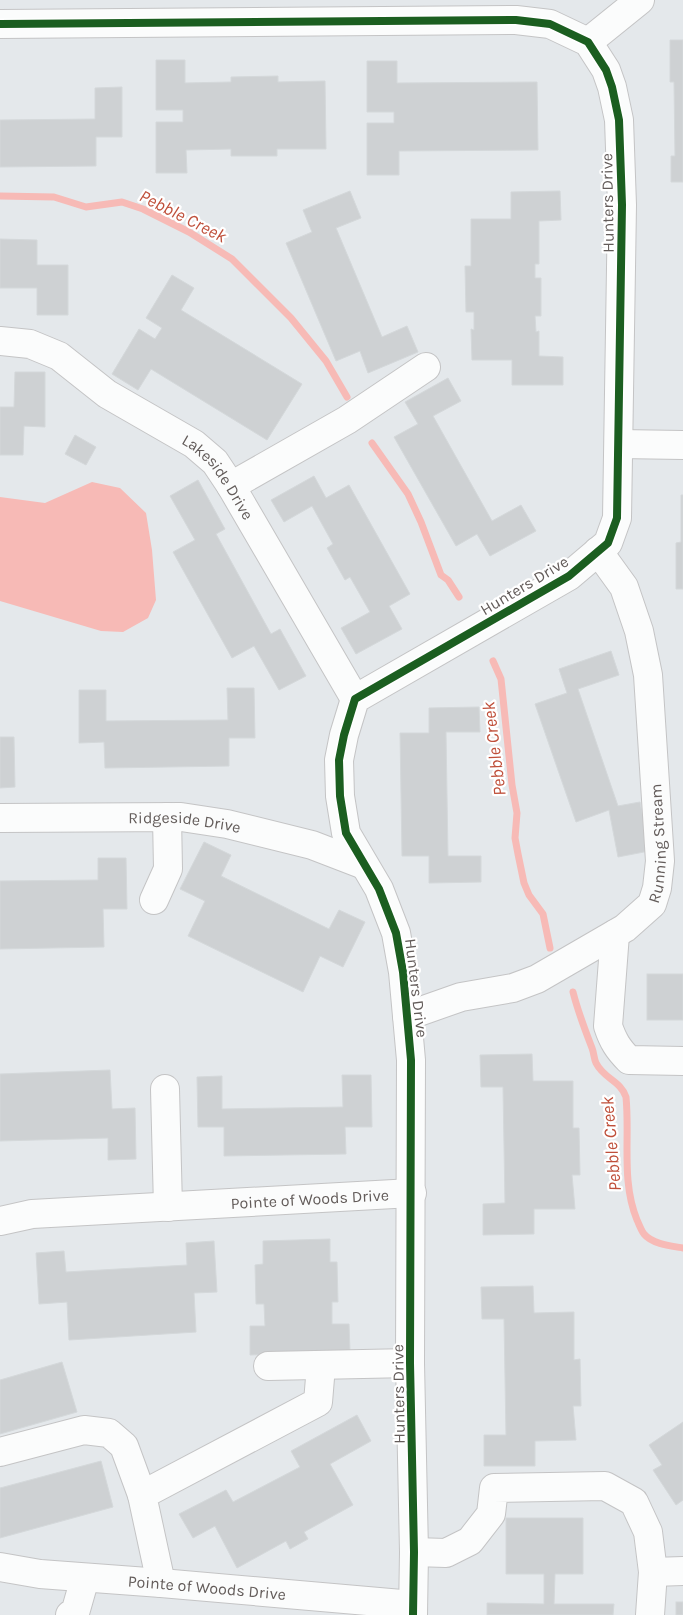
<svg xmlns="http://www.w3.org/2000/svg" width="683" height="1615" viewBox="0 0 683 1615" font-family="Karla,sans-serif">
  <rect width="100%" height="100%" fill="#e4e8eb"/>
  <path fill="#f7bab6" d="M92,482l28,6 26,25 6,37 4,50 -8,18 -25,14 -22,-1 -101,-30v-104l45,6z"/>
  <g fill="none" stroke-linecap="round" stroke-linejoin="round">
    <g stroke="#f7bab6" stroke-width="7">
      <path d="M0,196l54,1 32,10 36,-5 21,7 46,23 43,27 59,59 35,43 21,36"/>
      <path d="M372,443l36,51 13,28 20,53 7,5 11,17"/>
      <path d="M493,661l8,18 11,106 5,28 -2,25 3,16 6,29 5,12 14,19 7,34"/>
      <path d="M573,992c5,20 12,38 19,56 2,5 2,11 4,15 8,16 25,18 30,34 4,41 -5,84 11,123 2,4 4,10 7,14 8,10 27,12 39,14"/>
    </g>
  </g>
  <g fill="#ced1d3" stroke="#d4d8da">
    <path d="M670,40h13v142h-12v-26h4l-1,-74h-4z"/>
    <path d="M156,60h29v23l46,-1v-5l47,-1v6l47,-1 1,68h-49v7h-46v-7l-45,1 1,23h-31v-51h27v-12h-27z"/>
    <path d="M367,61h30v22l140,-1 1,68 -139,1v24h-32v-52h27v-11h-27z"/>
    <path d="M122,87v50h-26v29l-96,1v-47l95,-1v-31z"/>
    <path d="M350,191l11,27 -25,10 46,109 25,-11 11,26 -50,21 -8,-22 -24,10 -50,-118 26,-11 -9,-22z"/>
    <path d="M560,191l1,29 -22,1v43h-4v14h6v38h-6l1,16 3,-1v25l24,1v28h-51v-25h-40l-1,-31 3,1v-18h-8l-1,-46h6v-47h40v-27z"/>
    <path d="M0,239l37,1v25h31v50h-31v-27h-37z"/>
    <path d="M172,275l22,13 -13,22 121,74 -35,56 -116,-71 -13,21 -26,-16 27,-45 16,10 7,-11 -16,-10z"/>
    <path d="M15,372h30v55l-21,-1 -1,29h-23v-48h14z"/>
    <path d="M448,378l13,23 -28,15 59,105 29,-16 15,26 -46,25 -13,-22 -21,12 -62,-109 24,-13 -13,-22z"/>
    <path d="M75,435l21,12 -10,18 -21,-11z"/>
    <path d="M314,476l12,22 23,-13 61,109 -21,12 13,23 -46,25 -15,-26 29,-16 -20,-35 -5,3 -18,-32 6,-4 -21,-38 -28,16 -13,-22z"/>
    <path d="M198,480l27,49 -9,5 55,100 9,-5 26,47 -27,14 -25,-44 -22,12 -59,-106 22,-12 -25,-44z"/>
    <path d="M681,495h2v94h-7v-46l5,-1z"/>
    <path d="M611,651l8,24 -41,14 40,117 22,-4 9,49 -31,6 -9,-47 -33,12 -41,-118 32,-11 -8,-24z"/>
    <path d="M227,688h27l1,50h-26v28l-124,2 -1,-26 -25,1v-53h27v31l122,-1z"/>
    <path d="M479,707l1,25h-34l2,124h33v26l-52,1v-27h-27l-2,-123h29v-25z"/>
    <path d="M0,737h14l1,50 -15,1z"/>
    <path d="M204,842l27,13 -10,21 108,53 10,-19 26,12 -22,45 -23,-11 -17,36 -115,-56 17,-35 -25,-12z"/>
    <path d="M98,858h28l1,51h-24l1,38 -104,2v-68l98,-1z"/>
    <rect x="647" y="974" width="36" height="46"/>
    <path d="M532,1054l1,27h40v47h6l1,47h-8l3,34h-41v25l-51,1v-31l22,-1 -2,-116h-22l-1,-32z"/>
    <path d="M110,1070l2,39 23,-1 1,51 -28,1v-22l-108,3v-67z"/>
    <path d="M342,1075h29l1,52h-27l1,27 -122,2v-29h-26l-1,-50 25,-1v33l121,-2z"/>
    <path d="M330,1239v23h7l1,40h-6v22h17l1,28 -100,3v-29h15l-1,-22h-8l-1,-39 8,-1v-23z"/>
    <path d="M214,1241l3,51 -23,1 2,39 -127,8 -2,-38 -28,2 -3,-51 28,-2 2,21 121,-7 -1,-22z"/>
    <path d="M533,1286l1,27 40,-1v48l6,-1 1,47h-8l3,34 -41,1v25h-51v-31h22l-2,-116h-22l-1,-32z"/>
    <path d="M62,1362l15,50 -77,22v-54z"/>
    <path d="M357,1415l14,26 -41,23 23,41 -49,27 4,7 -18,10 -4,-8 -49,27 -22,-42 -22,12 -14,-24 47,-24 7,12 67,-35 -9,-16z"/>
    <path d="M683,1422v78l-7,5 -23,-35 9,-5 -13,-20z"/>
    <path d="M101,1461l12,46 -113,31v-50z"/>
    <path d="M506,1518h77v56h-28l-1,30h60l-1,11h-126v-12l57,1v-30h-38z"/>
    <rect x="676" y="1602" width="7" height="13"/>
  </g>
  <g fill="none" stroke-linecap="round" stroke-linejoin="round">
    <defs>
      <g id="minor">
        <path d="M0,24l516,-4 34,4 38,18 18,28 6,17 7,33 3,85 -5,313 -9,25 -39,33 -214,123 -11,36 -5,25 1,36 6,37 33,56 17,44 7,39 8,88 -1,303 4,189 -1,63"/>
        <path d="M588,42l52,-42"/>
        <path id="s1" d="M0,341l30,3 29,12 48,38 87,50 21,18 16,24 124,213"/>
        <path d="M619,444l64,1"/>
        <path d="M231,486l116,-66 79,-53"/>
        <path id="s2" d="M0,818l181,-1 46,7 85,21 52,20"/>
        <path d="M154,900l14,-31 -1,-52"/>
        <path d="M615,934l-7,92c5,15 10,23 21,34l54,1"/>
        <path id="s3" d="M407,1016l54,-19 52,-9 24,-9 88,-51 27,-24 5,-16 3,-27 -12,-186 -9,-44 -15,-44 -26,-36"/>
        <path d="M165,1089l3,118"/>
        <path id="s4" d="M0,1221l32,-7 380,-21"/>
        <path d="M268,1366l142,-3"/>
        <path d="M0,1452l84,-22 25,3 15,13 18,49"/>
        <path d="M414,1552l32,1 24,-12 21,-27 3,-26 111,-2 29,16 14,30 5,40 -3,43"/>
        <path id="s5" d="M0,1567l40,7 121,9 252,22"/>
        <path d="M653,1572l30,-1"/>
        <path d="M161,1583l-19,-88 176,-93 3,-36"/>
        <path d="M70,1615l5,-2 10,-35"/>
      </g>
    </defs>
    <use href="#minor" stroke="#c4c4c5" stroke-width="30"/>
    <use href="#minor" stroke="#fbfcfc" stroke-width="28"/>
    <defs>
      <path id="cycleway" d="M0,24l516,-4 34,4 38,18 18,28 6,17 7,33 3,85 -5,313 -9,25 -39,33 -214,123 -11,36 -5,25 1,36 6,37 33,56 17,44 7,39 8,88 -1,303 4,189 -1,63"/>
    </defs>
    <use href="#cycleway" stroke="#fff" stroke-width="11"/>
    <use href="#cycleway" stroke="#1b5e20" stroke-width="8"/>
  </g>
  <g text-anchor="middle" stroke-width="4.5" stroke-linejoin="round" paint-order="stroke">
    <g font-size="16" fill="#635c5a" stroke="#fff">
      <text transform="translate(607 203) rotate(-91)" y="6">Hunters Drive</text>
      <text dy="6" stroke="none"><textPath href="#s1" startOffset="264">Lakeside Drive</textPath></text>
      <text transform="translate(524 585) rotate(-31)" y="6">Hunters Drive</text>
      <text dy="6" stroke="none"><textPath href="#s2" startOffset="185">Ridgeside Drive</textPath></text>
      <text dy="6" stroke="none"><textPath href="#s3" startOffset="335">Running Stream</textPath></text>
      <text transform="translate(417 988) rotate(83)" y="6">Hunters Drive</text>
      <text dy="6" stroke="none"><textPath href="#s4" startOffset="311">Pointe of Woods Drive</textPath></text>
      <text transform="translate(398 1394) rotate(-91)" y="6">Hunters Drive</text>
      <text dy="6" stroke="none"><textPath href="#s5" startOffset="208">Pointe of Woods Drive</textPath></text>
    </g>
    <g font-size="18" font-style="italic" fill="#bf4f3a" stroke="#fff">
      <text transform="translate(183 216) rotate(27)" y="6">Pebble Creek</text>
      <text transform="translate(494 749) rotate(-97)" y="6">Pebble Creek</text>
      <text transform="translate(611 1144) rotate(-95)" y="6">Pebble Creek</text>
    </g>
  </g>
</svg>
